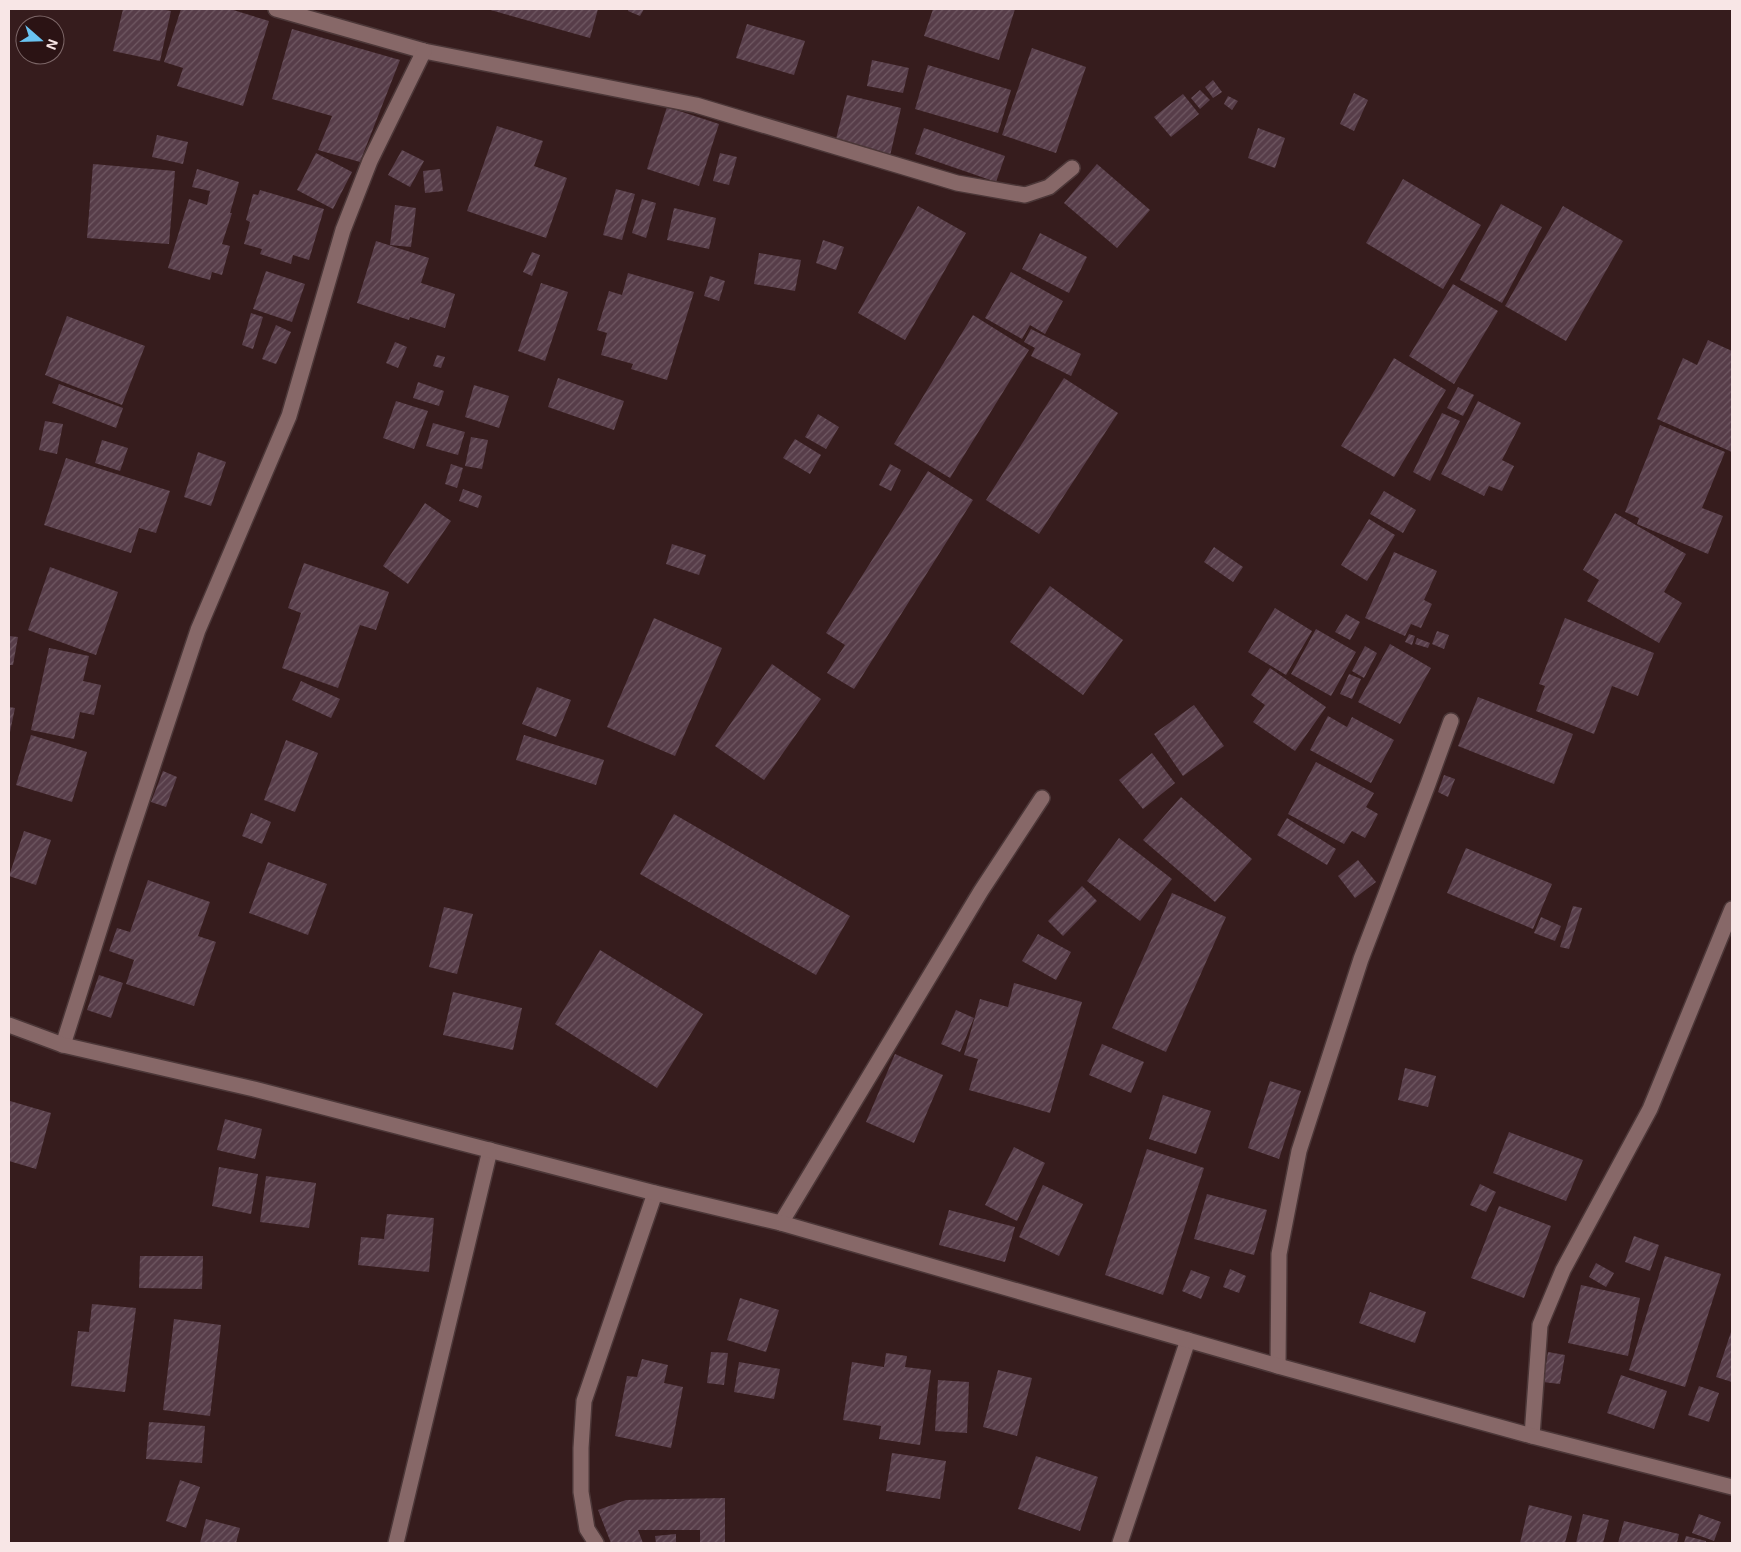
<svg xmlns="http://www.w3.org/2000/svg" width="1741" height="1552" viewBox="0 0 1741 1552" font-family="'Exo 2',sans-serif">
  <defs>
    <pattern id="building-hatch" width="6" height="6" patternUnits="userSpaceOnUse" patternTransform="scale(1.25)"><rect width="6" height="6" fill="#573d49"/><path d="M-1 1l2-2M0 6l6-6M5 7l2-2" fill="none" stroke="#705963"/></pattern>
  </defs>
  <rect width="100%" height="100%" fill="#361c1d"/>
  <g fill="url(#building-hatch)">
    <path d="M123,9h37l11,2 -11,50 -47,-10z"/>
    <path d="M181,9h49l39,12 -26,85 -66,-20 6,-18 -19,-6z"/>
    <path d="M487,9h111l-8,29z"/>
    <path d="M629,9h15l-4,7 -12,-5z"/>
    <path d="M933,9h82l-16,51 -75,-24z"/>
    <path d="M747,24l58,17 -11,34 -58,-17z"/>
    <path d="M292,29l108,31 -40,102 -42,-12 14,-34 -60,-17z"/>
    <path d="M1032,48l54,19 -30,86 -54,-18z"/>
    <path d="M872,60l37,8 -6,25 -36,-7z"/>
    <path d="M928,65l83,25 -13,43 -83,-24z"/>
    <path d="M1213,80l9,12 -9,6 -8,-11z"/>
    <path d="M1200,90l10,10 -10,9 -9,-11z"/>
    <path d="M1354,93l14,7 -14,31 -14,-7z"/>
    <path d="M1183,94l16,20 -28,23 -17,-20z"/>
    <path d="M847,95l54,13 -11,48 -55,-13z"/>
    <path d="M1228,96l10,5 -6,9 -8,-6z"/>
    <path d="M667,107l52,17 -20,62 -52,-17z"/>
    <path d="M497,126l46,15 -9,25 33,12 -21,60 -79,-27z"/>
    <path d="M924,128l81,28 -9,26 -81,-28z"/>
    <path d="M1258,128l27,10 -10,30 -27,-10z"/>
    <path d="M157,135l31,7 -5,22 -31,-7z"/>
    <path d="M402,150l22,11 -14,26 -22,-12z"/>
    <path d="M316,153l36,19 -19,37 -36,-19z"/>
    <path d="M720,153l17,4 -8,28 -16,-4z"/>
    <path d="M93,164l82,7 -6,73 -82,-6z"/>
    <path d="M1097,164l53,46 -33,38 -53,-45z"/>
    <path d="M197,169l42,13 -9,31h2l-10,31 8,2 -8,29 -10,-3 -2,8 -42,-12 21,-69 18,6 3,-14 -18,-4z"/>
    <path d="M440,169l3,22 -18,2 -2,-22z"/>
    <path d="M1403,179l78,46 -38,64 -77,-46z"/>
    <path d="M616,189l19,5 -13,46 -19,-5z"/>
    <path d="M260,190l64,19 -15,51 -16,-5 -2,9 -31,-10 2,-5 -18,-5 6,-22 -4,-2 7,-26 5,1z"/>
    <path d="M642,199l14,4 -10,35 -14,-5z"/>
    <path d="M1501,204l41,23 -40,76 -42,-23z"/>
    <path d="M395,205l21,3 -5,39 -21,-2z"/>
    <path d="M918,206l48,27 -61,107 -47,-27z"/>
    <path d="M1563,206l60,35 -57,100 -61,-35z"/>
    <path d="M674,208l42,10 -7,31 -42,-9z"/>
    <path d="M1040,233l47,24 -18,36 -47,-24z"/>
    <path d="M823,240l21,7 -8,23 -20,-7z"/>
    <path d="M376,241l53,17 -8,25 34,11 -10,34 -35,-11 -1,3 -52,-17z"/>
    <path d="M532,252l8,3 -8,21 -9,-4z"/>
    <path d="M759,253l42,7 -6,31 -41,-7z"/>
    <path d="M266,271l39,13 -13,38 -39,-13z"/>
    <path d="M1011,272l52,29 -18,33 -15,-9 -8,14 -37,-21z"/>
    <path d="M628,273l66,19 -27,88 -36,-11 2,-5 -32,-9 6,-22 -10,-3 12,-39 13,4z"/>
    <path d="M710,276l15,5 -6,20 -15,-5z"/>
    <path d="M541,283l27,9 -23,69 -27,-10z"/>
    <path d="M1453,284l45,27 -44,73 -45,-28z"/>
    <path d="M251,313l12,4 -10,32 -11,-4z"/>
    <path d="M973,315l56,35 -79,128 -56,-34z"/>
    <path d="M67,316l78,30 -23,59 -77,-30z"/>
    <path d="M276,325l15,7 -15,32 -14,-5z"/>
    <path d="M1031,329l50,25 -10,22 -40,-20 4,-8 -11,-6z"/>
    <path d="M1708,340l24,11v101l-75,-33 26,-61 14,7z"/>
    <path d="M395,342l12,5 -9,21 -12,-5z"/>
    <path d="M437,355l8,2 -4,11 -8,-2z"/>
    <path d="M1394,358l52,32 -52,87 -53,-31z"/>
    <path d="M558,378l66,23 -10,29 -66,-23z"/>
    <path d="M1064,378l54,35 -79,121 -53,-34z"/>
    <path d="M418,382l26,9 -5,15 -26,-8z"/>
    <path d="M59,384l64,24 -7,20 -64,-25z"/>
    <path d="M474,385l35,11 -10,32 -34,-11z"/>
    <path d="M1458,387l16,8 -11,21 -16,-8z"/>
    <path d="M396,401l32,10 -14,38 -31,-11z"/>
    <path d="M1478,401l43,22 -19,37 12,6 -12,25 -13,-5 -5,10 -43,-22z"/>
    <path d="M1442,413l18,8 -30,60 -17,-9z"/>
    <path d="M818,414l21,13 -13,22 -21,-12z"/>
    <path d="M45,421l18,3 -6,30 -18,-4z"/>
    <path d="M433,423l32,9 -7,23 -32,-9z"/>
    <path d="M1660,425l65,27 -23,56 21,8 -15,38 -71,-30 2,-6 -14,-6z"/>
    <path d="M471,437l17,3 -6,29 -17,-3z"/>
    <path d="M795,439l26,16 -11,19 -27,-16z"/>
    <path d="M102,440l26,8 -8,23 -25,-8z"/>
    <path d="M198,452l28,10 -15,44 -27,-9z"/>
    <path d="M66,458l104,33 -14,42 -17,-5 -8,25 -87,-28z"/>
    <path d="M451,464l12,4 -6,20 -12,-4z"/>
    <path d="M890,464l11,6 -10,21 -12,-6z"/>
    <path d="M928,471l45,29 -119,189 -27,-16 18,-28 -19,-12z"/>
    <path d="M463,489l19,7 -4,12 -19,-7z"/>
    <path d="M1384,491l32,19 -13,23 -33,-19z"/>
    <path d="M425,503l26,18 -43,63 -25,-18z"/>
    <path d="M1615,513l71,41 -22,38 18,11 -23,40 -72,-42 12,-21 -16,-10z"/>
    <path d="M1369,519l26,16 -28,46 -26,-16z"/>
    <path d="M672,544l34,11 -7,20 -33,-11z"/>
    <path d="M1214,547l29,20 -10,15 -29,-20z"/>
    <path d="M1394,552l43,19 -13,29 8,4 -11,24 -10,-4 -6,12 -40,-18z"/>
    <path d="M304,563l85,29 -13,38 -16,-5 -22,63 -56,-20 19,-55 -13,-5z"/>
    <path d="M50,567l68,25 -22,63 -68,-25z"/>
    <path d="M1050,586l73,54 -40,55 -73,-53z"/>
    <path d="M1275,608l37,23 -26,44 -38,-23z"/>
    <path d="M1346,614l14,8 -10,18 -15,-8z"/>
    <path d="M654,618l68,30 -47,108 -68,-29z"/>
    <path d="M1565,618l89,35 -16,43 -26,-10 -18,48 -58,-23 9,-25 -6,-2z"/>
    <path d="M1316,629l40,23 -25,44 -40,-22z"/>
    <path d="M1437,631l12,4 -5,14 -12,-5z"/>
    <path d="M1409,634l6,2 -3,9 -7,-3z"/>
    <path d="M9,636l9,1 -5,28h-4z"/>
    <path d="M1417,638l13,5 -2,5 -13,-4z"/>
    <path d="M1390,644l41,24 -31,56 -42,-22z"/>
    <path d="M1365,646l12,7 -13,25 -12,-7z"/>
    <path d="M49,648l40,8 -6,25 18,4 -7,30 -14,-3 -6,27 -43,-9z"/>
    <path d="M772,664l49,35 -57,81 -49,-34z"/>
    <path d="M1270,668l56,39 -31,44 -42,-29 12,-17 -14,-10z"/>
    <path d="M1349,674l12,5 -9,20 -12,-5z"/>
    <path d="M301,681l39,18 -9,19 -39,-18z"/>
    <path d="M537,687l34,13 -15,37 -34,-13z"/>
    <path d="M1478,697l95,37 -19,50 -96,-38z"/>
    <path d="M1194,705l30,41 -41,30 -29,-42z"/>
    <path d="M9,707l6,1 -5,24h-1z"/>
    <path d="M1328,716l19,11 5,-10 42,23 -23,43 -61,-33z"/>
    <path d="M31,735l56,17 -15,50 -56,-17z"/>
    <path d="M524,735l80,25 -8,25 -80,-25z"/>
    <path d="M286,740l32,13 -23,59 -31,-12z"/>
    <path d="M1152,753l23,30 -32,26 -24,-29z"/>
    <path d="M1316,762l58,31 -8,14 12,7 -13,24 -13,-7 -8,13 -56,-30z"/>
    <path d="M163,771l14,6 -11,30 -15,-5z"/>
    <path d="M1444,775l11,4 -7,18 -10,-5z"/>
    <path d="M1181,797l71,62 -37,43 -72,-62z"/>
    <path d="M251,813l20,9 -9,22 -20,-8z"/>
    <path d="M674,814l176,102 -34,59 -176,-101z"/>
    <path d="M1287,818l49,31 -9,16 -50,-30z"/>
    <path d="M24,831l27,9 -15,45 -27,-9z"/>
    <path d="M1119,838l53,41 -32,42 -53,-40z"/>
    <path d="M1466,848l86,36 -19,45 -86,-36z"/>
    <path d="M1358,860l18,22 -21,16 -17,-22z"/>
    <path d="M268,862l59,22 -19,51 -59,-22z"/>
    <path d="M148,880l62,22 -12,34 18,6 -22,64 -68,-22 8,-24 -25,-9 8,-23 13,4z"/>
    <path d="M1082,886l15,15 -34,35 -15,-15z"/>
    <path d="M1172,893l54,24 -60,135 -54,-24z"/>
    <path d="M1573,906l9,2 -13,41 -9,-2z"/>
    <path d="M444,907l29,7 -16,60 -28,-7z"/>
    <path d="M1541,917l20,9 -6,15 -21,-8z"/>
    <path d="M1038,934l33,18 -15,28 -34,-19z"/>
    <path d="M600,950l103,64 -46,74 -102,-64z"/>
    <path d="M99,975l24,8 -12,35 -24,-8z"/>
    <path d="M1014,983l68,19 -32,111 -81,-23 9,-31 -14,-4 16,-56 28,8z"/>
    <path d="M453,992l69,16 -9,42 -70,-15z"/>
    <path d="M956,1010l18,8 -14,34 -19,-8z"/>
    <path d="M1102,1044l42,18 -13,31 -42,-18z"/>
    <path d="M895,1054l48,21 -29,68 -48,-21z"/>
    <path d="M1405,1068l31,8 -8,31 -30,-7z"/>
    <path d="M1270,1081l31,10 -22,68 -31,-11z"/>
    <path d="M1163,1095l48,16 -15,43 -47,-15z"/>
    <path d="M10,1101l41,12 -15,56 -27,-8z"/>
    <path d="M225,1119l37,10 -7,30 -38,-9z"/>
    <path d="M1509,1132l74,28 -17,41 -73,-28z"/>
    <path d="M1014,1147l31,16 -28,58 -32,-16z"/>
    <path d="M1147,1149l57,19 -41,127 -58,-20z"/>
    <path d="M219,1167l39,7 -7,40 -39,-8z"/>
    <path d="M266,1176l50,7 -7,45 -49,-6z"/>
    <path d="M1480,1184l16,8 -10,20 -16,-7z"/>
    <path d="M1043,1185l40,19 -24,52 -40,-19z"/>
    <path d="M1207,1194l60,16 -13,45 -60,-16z"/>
    <path d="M1499,1206l52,20 -27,72 -53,-20z"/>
    <path d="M949,1210l66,17 -10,35 -66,-17z"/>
    <path d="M387,1214l47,4 -5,54 -71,-7 3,-28 23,2z"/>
    <path d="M1634,1236l25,9 -9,26 -25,-9z"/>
    <path d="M140,1256h63l-1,33 -63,-1z"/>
    <path d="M1665,1256l56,18 -36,113 -56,-17z"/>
    <path d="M1596,1263l18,10 -8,14 -17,-10z"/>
    <path d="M1230,1269l16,7 -7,17 -16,-6z"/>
    <path d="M1191,1270l19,7 -9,22 -19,-8z"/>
    <path d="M1581,1285l59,13 -12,58 -60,-13z"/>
    <path d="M1370,1292l56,20 -11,31 -56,-20z"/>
    <path d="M740,1298l39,12 -13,42 -39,-12z"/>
    <path d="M92,1304l44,4 -11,84 -54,-6 7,-55 11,1z"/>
    <path d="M174,1319l47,6 -11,91 -47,-6z"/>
    <path d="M1732,1329v53l-16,-5z"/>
    <path d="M711,1352l17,1 -4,32 -17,-2z"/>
    <path d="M1548,1352l17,3 -5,29 -17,-2z"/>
    <path d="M886,1353l21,3 -2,11 26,3 -11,75 -41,-6 2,-13 -38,-6 9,-58 32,5z"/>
    <path d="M642,1359l26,6 -4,18 19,4 -12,61 -56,-12 12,-60 10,1z"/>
    <path d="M739,1362l41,7 -6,30 -40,-7z"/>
    <path d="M998,1370l34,8 -15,58 -34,-9z"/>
    <path d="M1621,1375l46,16 -13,38 -47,-16z"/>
    <path d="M938,1380l31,2 -2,51 -32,-2z"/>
    <path d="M1699,1386l20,7 -10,29 -21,-7z"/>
    <path d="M149,1422l56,4 -3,37 -56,-4z"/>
    <path d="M892,1453l54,8 -6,38 -54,-8z"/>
    <path d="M1036,1456l62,21 -18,54 -62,-22z"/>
    <path d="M180,1480l20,7 -14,41 -20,-7z"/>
    <path d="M725,1498v45h-25v-13h-62l5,13h-32l-13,-33 28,-10z"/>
    <path d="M1529,1505l43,11 -7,27h-45z"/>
    <path d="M1583,1514l26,6 -6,23h-27z"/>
    <path d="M1699,1514l22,8 -7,19 -22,-8z"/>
    <path d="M206,1519l34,9 -4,15h-36z"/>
    <path d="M1624,1521l55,13 -2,9h-59z"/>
    <path d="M676,1534v9h-20l-1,-7z"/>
    <path d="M1686,1536l20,5v2h-22z"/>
  </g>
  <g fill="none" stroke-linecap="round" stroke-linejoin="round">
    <defs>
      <g id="minor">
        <path d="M276,9l148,42 272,54 261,78 68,12 24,-8 23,-19"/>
        <path d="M63,1045l59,-186 76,-229 91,-214 54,-186 27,-69 54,-110"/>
        <path d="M781,1223l200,-332 61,-93"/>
        <path d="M1278,1366l1,-112 20,-103 62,-192 67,-175 23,-63"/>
        <path d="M1532,1436l8,-111 23,-55 87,-161 82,-200"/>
        <path d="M396,1543l94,-393"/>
        <path d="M596,1543l-9,-14 -6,-37v-44l3,-47 71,-208"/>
        <path d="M1120,1543l68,-203"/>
      </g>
      <path id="tertiary" d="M9,1025l54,20 191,44 401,104 126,30 497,143 254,70 200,51"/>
    </defs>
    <use href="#minor" stroke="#4c3738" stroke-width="18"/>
    <use href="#tertiary" stroke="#4c3738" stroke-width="18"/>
    <use href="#minor" stroke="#876868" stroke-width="15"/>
    <use href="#tertiary" stroke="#876868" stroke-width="15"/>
  </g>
  <rect width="1741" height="1552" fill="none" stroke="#f8e6e6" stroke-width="20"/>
  <g transform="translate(40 40) rotate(110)"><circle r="24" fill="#2b1314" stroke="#7d6768"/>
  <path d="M0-4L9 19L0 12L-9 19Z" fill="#69c3f1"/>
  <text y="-8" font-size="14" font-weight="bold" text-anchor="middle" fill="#f8e6e6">N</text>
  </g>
</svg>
